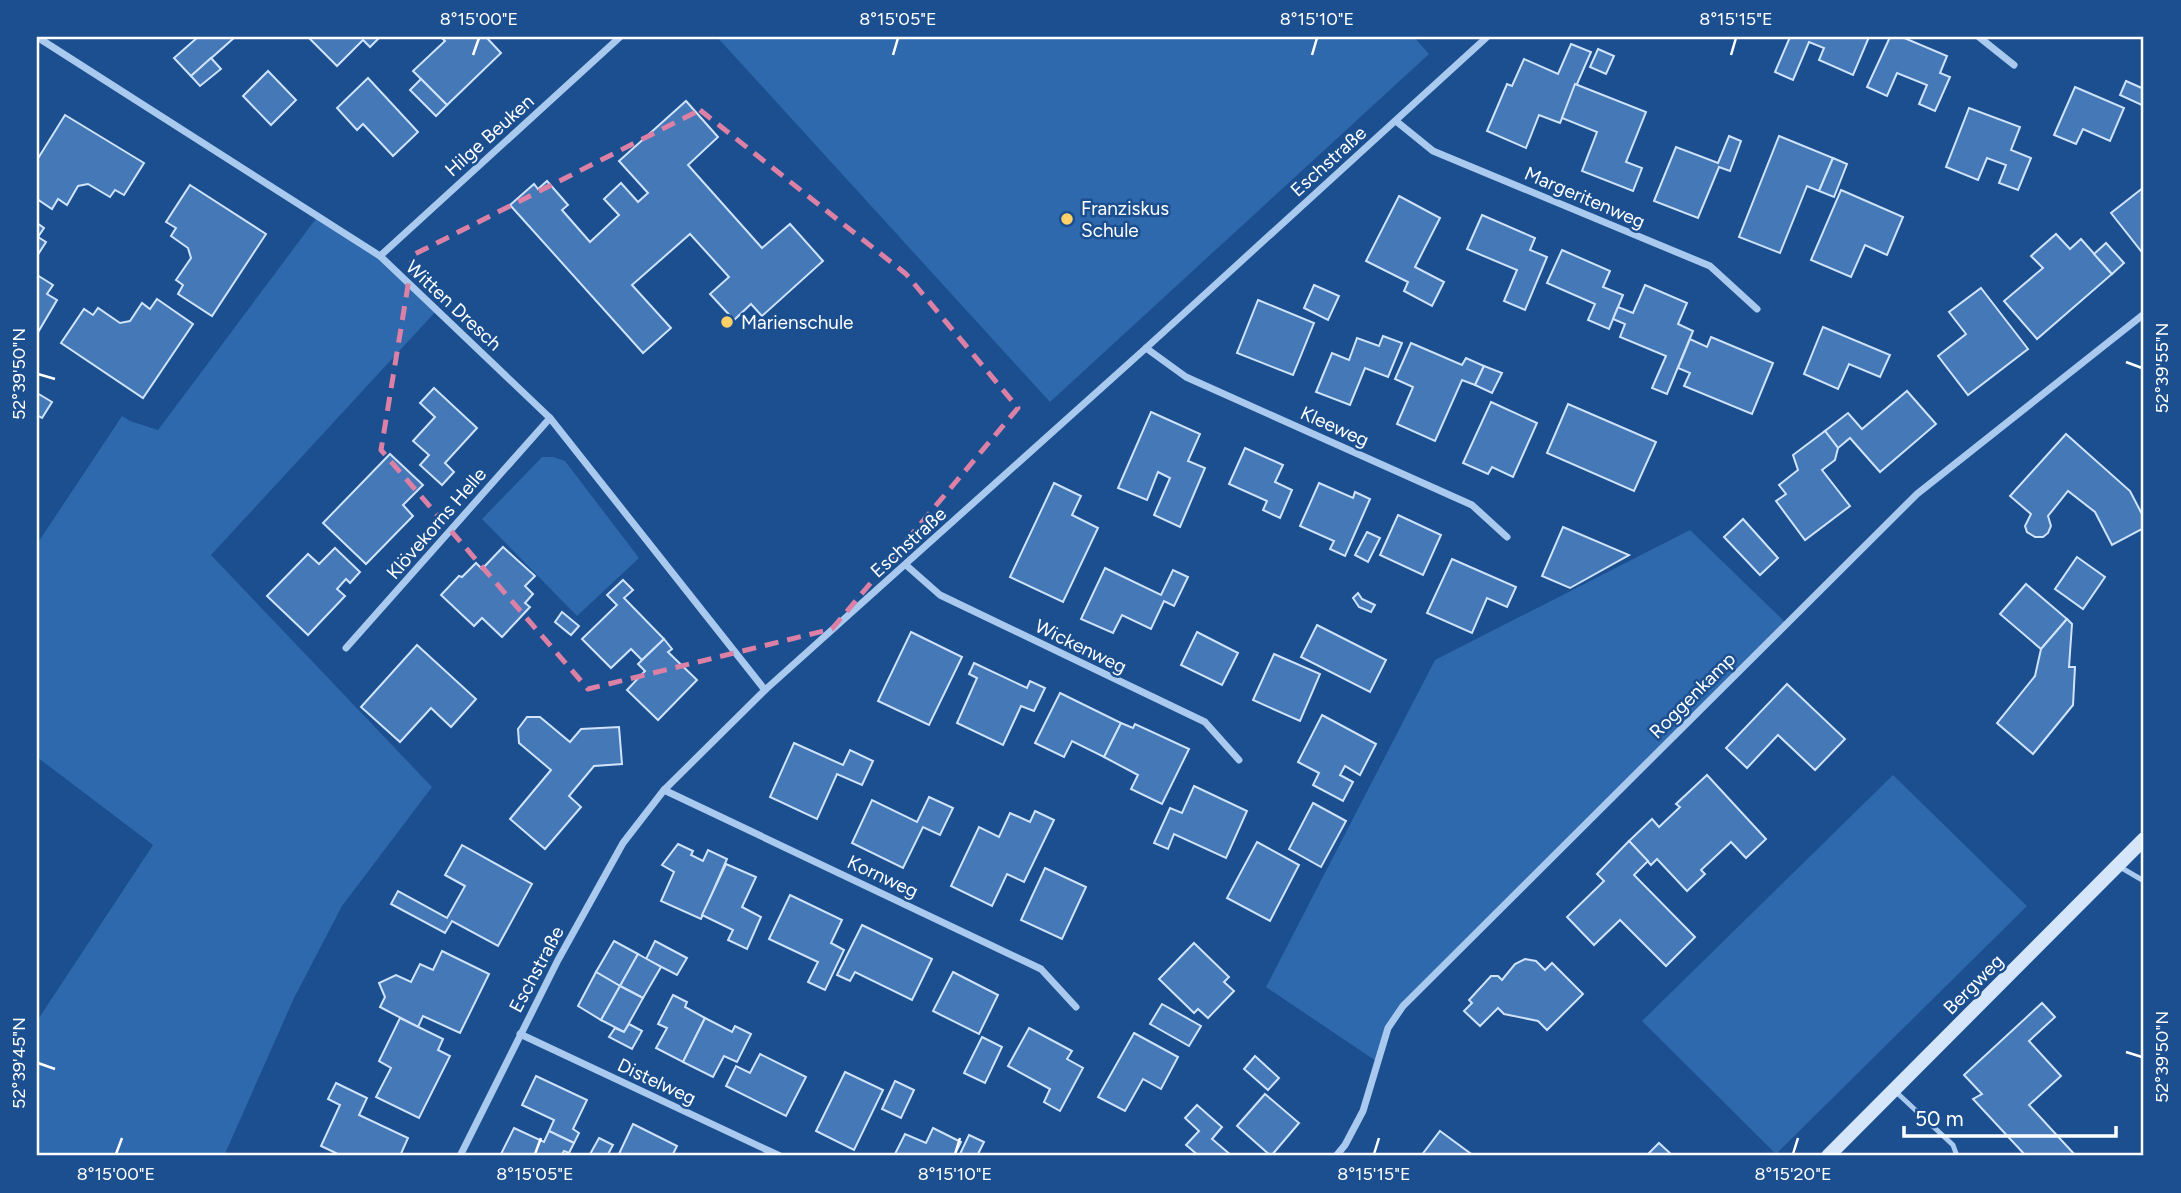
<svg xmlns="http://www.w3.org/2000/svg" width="2181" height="1193" viewBox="0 0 2181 1193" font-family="Figtree,sans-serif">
  <rect width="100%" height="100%" fill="#1b4f8f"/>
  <g fill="#2e69ad">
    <path d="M717,37h697l15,17 -379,348z"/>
    <path d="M318,216l62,40 58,53 -227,246 221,232 -90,119 -48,92 -70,158h-187v-135l116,-176 -116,-88v-213l85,-128 8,5 28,9z"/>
    <path d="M542,457h11l12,4 74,97 -62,58 -95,-97z"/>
    <path d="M1690,530l96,93 -383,383 -15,22 -12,33 -110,-74 169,-327z"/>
    <path d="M1893,775l134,131 -251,248 -134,-133z"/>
  </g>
  <g fill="#4478b7" stroke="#cfe3fa" stroke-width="2">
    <path d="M198,37h37l-44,39 -17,-18z"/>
    <path d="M308,37h70l1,1 -9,9 -7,-7 -26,26z"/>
    <path d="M441,37h45l15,16 -54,52 -34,-34 32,-30z"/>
    <path d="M1790,37h79l-16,38 -34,-15 5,-12 -15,-6 -16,38 -18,-8z"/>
    <path d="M1890,37h12l45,19 -7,17 10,4 -15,34 -16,-7 8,-19 -30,-12 -10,23 -20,-9z"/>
    <path d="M1571,44l20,8 -31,71 -21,-8 -13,33 -39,-17 20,-47 5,2 12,-27 34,15z"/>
    <path d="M1598,49l16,7 -8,18 -16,-7z"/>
    <path d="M211,58l10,11 -21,17 -9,-10z"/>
    <path d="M268,71l28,29 -25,25 -28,-29z"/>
    <path d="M368,78l50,54 -25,24 -30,-32 -6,6 -20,-22z"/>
    <path d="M421,79l26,26 -11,11 -26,-26z"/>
    <path d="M2126,81l18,8v17l-24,-11z"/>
    <path d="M1575,84l71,28 -20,50 16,6 -9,23 -51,-20 15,-39 -35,-14z"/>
    <path d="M2075,87l49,21 -14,33 -27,-12 -7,15 -22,-9z"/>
    <path d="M686,101l32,36 -30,28 74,83 28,-24 33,37 -61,55 -11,-12 -17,16 -24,-26 19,-17 -39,-43 -58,51 39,43 -28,25 -133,-148 24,-21 4,5 9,-8 21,24 -6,5 28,32 29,-27 -15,-16 17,-16 17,19 10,-9 -29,-32z"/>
    <path d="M1969,108l51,19 -9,23 20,8 -13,32 -19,-7 7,-18 -19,-7 -9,22 -32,-13z"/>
    <path d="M65,115l79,48 -20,32 -9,-5 -5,7 -22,-13 -10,2 -11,19 -9,-6 -6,10 -15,-10v-39z"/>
    <path d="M1729,136l12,5 -11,30 -11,-4 -21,51 -44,-17 22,-54 42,16z"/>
    <path d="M1779,136l54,22 -14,33 -12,-5 -27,67 -41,-16z"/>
    <path d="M1833,158l14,6 -13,33 -15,-6z"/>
    <path d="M190,185l76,49 -54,82 -34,-22 5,-9 -7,-5 15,-22 -3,-10 -17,-12 5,-8 -10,-6z"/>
    <path d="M2144,187v61l-3,3 -30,-38z"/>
    <path d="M1841,190l62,27 -16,38 -22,-10 -14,32 -40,-17z"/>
    <path d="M1399,196l41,22 -25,49 29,15 -12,24 -28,-15 4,-9 -42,-21z"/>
    <path d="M1482,215l53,23 -5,12 17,7 -22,53 -21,-9 13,-31 -50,-21z"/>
    <path d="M37,223l7,5 -6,9 8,5 -9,14z"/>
    <path d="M2056,234l14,15 11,-10 31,35 -75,65 -33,-38 39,-33 -12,-12z"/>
    <path d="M2106,243l18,20 -12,11 -18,-20z"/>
    <path d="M1562,250l48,21 -7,16 20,8 -14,34 -21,-9 7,-16 -48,-21z"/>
    <path d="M37,275l16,10 -6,9 10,6 -20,34z"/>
    <path d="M1314,285l25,11 -11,24 -24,-12z"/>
    <path d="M1645,285l42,18 -9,21 15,7 -26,63 -15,-6 14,-32 -46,-19 5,-13 -12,-5 5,-12 15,6z"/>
    <path d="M1981,288l47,61 -60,46 -30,-39 28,-22 -17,-22z"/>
    <path d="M157,299l36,25 -50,74 -82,-55 23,-34 9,6 5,-7 22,15 10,-2 12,-18 8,6z"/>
    <path d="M1258,300l56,23 -21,52 -56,-22z"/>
    <path d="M1823,327l67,28 -10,22 -31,-13 -11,25 -34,-15z"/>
    <path d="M1383,336l19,7 -14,34 -23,-9 -15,37 -34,-13 16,-39 17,7 8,-22 22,8z"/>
    <path d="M1711,337l62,26 -21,51 -68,-28 6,-13 -12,-5 12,-29 17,8z"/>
    <path d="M1411,343l51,22 4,-7 18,8 -9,19 -13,-5 -27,61 -38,-17 16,-37 -18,-8z"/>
    <path d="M1484,366l18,7 -10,20 -17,-8z"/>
    <path d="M434,388l43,40 -32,35 9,9 -12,13 -22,-20 9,-10 -16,-14 22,-24 -15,-14z"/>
    <path d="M1907,391l29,33 -56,48 -30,-34 -12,10 -13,-17 23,-18 14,16z"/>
    <path d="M37,393l15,9 -10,16 -5,-3z"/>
    <path d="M1491,402l46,21 -24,54 -21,-10 -4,7 -25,-11z"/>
    <path d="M1568,404l88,38 -22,49 -87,-38z"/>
    <path d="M1151,412l49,22 -12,27 17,7 -25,59 -26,-12 16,-37 -12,-6 -11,28 -29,-12z"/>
    <path d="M1825,431l13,17 -3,12 -13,10 28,36 -45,34 -29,-39 10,-7 -7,-9 19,-15 -5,-15z"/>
    <path d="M2066,434l64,57 14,27v10l-32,17 -17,-33 -27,-21 -20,25 3,10 -3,7 -5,4h-8l-8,-5 -2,-6 6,-12 -21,-18z"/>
    <path d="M1245,448l38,17 -8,17 17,8 -12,28 -17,-8 4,-9 -38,-17z"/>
    <path d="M390,454l33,31 -20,20 10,11 -47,48 -43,-41z"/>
    <path d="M1054,483l27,13 -9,19 26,13 -35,74 -53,-25z"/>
    <path d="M1319,483l34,15 2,-6 15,7 -25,57 -15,-7 4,-8 -34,-15z"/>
    <path d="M1398,515l43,20 -18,40 -43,-20z"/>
    <path d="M1743,519l35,39 -18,17 -36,-38z"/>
    <path d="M1563,527l66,28 -59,33 -28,-12z"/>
    <path d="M1367,532l13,6 -12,24 -13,-7z"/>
    <path d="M503,547l32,29 -10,10 8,8 -8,9 5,4 -28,30 -20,-19 -8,8 -33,-31 18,-19 3,1 14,-14 6,6z"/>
    <path d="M335,548l25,24 -10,11 -4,-4 -9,10 8,7 -37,39 -41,-39 41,-42 11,10z"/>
    <path d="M2077,557l28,20 -22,32 -28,-20z"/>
    <path d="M1452,559l64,28 -9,20 -20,-9 -15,35 -45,-20z"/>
    <path d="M1105,568l56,27 12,-25 15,7 -14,29 -10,-5 -13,28 -29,-14 -9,18 -32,-14z"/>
    <path d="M623,580l10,10 -9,8 40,41 -22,21 -11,-11 -20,19 -29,-29 35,-34 -10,-10z"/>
    <path d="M2026,584l41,35 -26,30 -41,-35z"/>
    <path d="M1358,593l4,6 13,6 -4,7 -12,-5 -6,-9z"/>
    <path d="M562,612l17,14 -8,9 -16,-13z"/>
    <path d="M2067,619l5,5 -3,43h6l-2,38 -40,49 -36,-31 38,-47 6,-27z"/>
    <path d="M1317,625l69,35 -16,32 -69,-35z"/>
    <path d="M911,632l51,25 -33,68 -51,-24z"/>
    <path d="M1197,632l41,21 -16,32 -41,-20z"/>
    <path d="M664,639l8,10 -4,3 29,28 -39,40 -31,-30 18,-19 -7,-7z"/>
    <path d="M417,645l59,54 -25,28 -20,-19 -31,34 -39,-35z"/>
    <path d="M1274,654l46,20 -20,47 -47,-21z"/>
    <path d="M974,663l53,25 3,-7 15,7 -11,23 -13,-5 -18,39 -46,-22 20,-45 -8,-4z"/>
    <path d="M1787,684l58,55 -30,31 -37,-35 -31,33 -21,-20z"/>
    <path d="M1060,693l61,30 -17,34 -32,-16 -8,16 -29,-14z"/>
    <path d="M1322,715l54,29 -16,31 -15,-9 -5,9 13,7 -10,19 -30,-16 6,-12 -21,-11z"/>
    <path d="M527,717h13l30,25 11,-13 38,-2 3,37 -28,2 -25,30 12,11 -36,42 -35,-30 41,-49 -32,-27 -1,-14z"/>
    <path d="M1121,723l12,5 2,-4 54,25 -27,55 -31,-15 7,-14 -34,-18z"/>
    <path d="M794,743l49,22 7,-15 23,11 -11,24 -25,-11 -20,45 -47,-22z"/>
    <path d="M1707,775l59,64 -20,19 -15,-16 -30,28 4,4 -18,17 -30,-32 -6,6 -22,-24 23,-22 7,8 21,-20 -4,-3z"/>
    <path d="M1194,786l53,25 -21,47 -52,-24 -6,15 -14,-6 16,-35 12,5z"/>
    <path d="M929,797l24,11 -13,27 -17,-8 -20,41 -51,-25 20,-43 45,22z"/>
    <path d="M1313,803l33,18 -25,46 -32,-18z"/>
    <path d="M1035,811l19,9 -30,62 -17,-8 -15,32 -41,-20 28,-59 20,10 11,-24 20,9z"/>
    <path d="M1629,841l19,20 -14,14 61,62 -29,29 -46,-46 -26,25 -27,-28 37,-36 -7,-7z"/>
    <path d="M1257,842l42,23 -29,56 -43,-23z"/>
    <path d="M678,844l15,7 -2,4 12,6 5,-11 19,9 -26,60 -40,-18 13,-29 -12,-7z"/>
    <path d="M462,845l70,39 -34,62 -46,-25 -7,12 -54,-29 7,-13 49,27 18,-32 -20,-11z"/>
    <path d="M726,864l30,13 -14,30 19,10 -14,32 -19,-9 5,-10 -31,-15z"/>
    <path d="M1045,868l41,19 -24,52 -41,-19z"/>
    <path d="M790,895l52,25 -11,23 13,7 -19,40 -17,-8 10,-20 -49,-23z"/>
    <path d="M862,925l70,34 -20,41 -57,-28 -5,9 -13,-6z"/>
    <path d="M614,941l24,13 -18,32 -24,-14z"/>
    <path d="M655,941l32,17 -10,17 -31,-16z"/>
    <path d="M1194,943l35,34 -5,5 10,9 -26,27 -10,-9 -4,4 -35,-34z"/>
    <path d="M442,951l47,23 -29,59 -37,-17 -5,11 -38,-20 5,-10 -6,-14 17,-8 15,7 9,-18 13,6z"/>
    <path d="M638,954l23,13 -18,31 -23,-12z"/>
    <path d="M1525,959l11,2 9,9 7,-7 31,31 -36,36 -9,-9 -34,-7 -6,-6 -18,18 -16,-15 8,-8 -3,-3 22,-24h7l4,4 13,-16z"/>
    <path d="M596,972l24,14 -19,34 -23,-14z"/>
    <path d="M953,972l45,23 -19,39 -46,-23z"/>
    <path d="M620,986l23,12 -19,34 -23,-12z"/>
    <path d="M673,995l14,7 -2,5 20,11 -22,44 -27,-14 11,-20 -9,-4z"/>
    <path d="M2042,1003l13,14 -26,24 32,35 -32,29 47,51h-50l-53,-57 9,-5 -18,-19z"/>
    <path d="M1162,1004l39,22 -12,20 -39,-22z"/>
    <path d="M400,1018l43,21 -5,11 12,6 -31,62 -43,-21 15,-29 -12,-7z"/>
    <path d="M705,1018l27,14 3,-6 16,8 -14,28 -13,-6 -11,21 -30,-15z"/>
    <path d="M629,1024l13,7 -10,18 -23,-12 6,-9 9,4z"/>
    <path d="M1029,1028l43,23 -5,8 16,9 -23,43 -16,-9 6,-13 -42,-23z"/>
    <path d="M1134,1033l44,24 -17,32 -18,-10 -18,32 -27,-14z"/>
    <path d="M982,1037l20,10 -17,36 -21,-10z"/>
    <path d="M760,1054l46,23 -20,39 -60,-30 10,-20 14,7z"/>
    <path d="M1255,1056l24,22 -11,12 -24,-21z"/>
    <path d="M845,1072l38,18 -29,60 -38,-19z"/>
    <path d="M536,1076l51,24 -14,29 6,4 -5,10 -25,-12 5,-11 -32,-15z"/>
    <path d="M895,1081l19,9 -13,28 -19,-9z"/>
    <path d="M336,1083l31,15 -8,17 49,23 -8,18h-58l-21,-10 19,-41 -12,-6z"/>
    <path d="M1265,1094l34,29 -28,33 -34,-30z"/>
    <path d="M1197,1105l25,22 -10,12 20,17h-33l-13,-11 13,-14 -14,-13z"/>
    <path d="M633,1124l44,22 -5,10h-54z"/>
    <path d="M514,1128l30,14 5,-11 25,12 -5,10 -5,-2 -3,5h-61z"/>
    <path d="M933,1128l28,14 -7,14h-60l11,-22 21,9z"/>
    <path d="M1440,1131l34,25h-53z"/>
    <path d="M969,1135l15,7 -7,14h-18z"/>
    <path d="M599,1138l14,7 -6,11h-18z"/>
    <path d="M1659,1143l14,13h-27z"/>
  </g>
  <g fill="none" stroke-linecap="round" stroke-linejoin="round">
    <g stroke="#a9c9ee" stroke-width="5">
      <path d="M2120,867l24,14"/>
      <path d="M1895,1091l58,54 4,11"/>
    </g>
    <g stroke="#a9c9ee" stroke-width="7">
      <path d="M37,37l343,219 170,162 215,272"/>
      <path d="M1979,37l35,28"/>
      <path d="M1396,121l37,30 277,115 47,43"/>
      <path d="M380,256l240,-219"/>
      <path d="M1146,348l40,29 286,128 35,32"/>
      <path d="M906,565l34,30 265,127 34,38"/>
      <path d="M346,648l204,-230"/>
      <path d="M664,790l377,179 35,38"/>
      <path d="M520,1034l260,122"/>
      <path d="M460,1156l98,-196 65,-117 41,-53 101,-100 381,-342 341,-311"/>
      <path d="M1336,1156l9,-11 18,-34 25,-83 15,-22 514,-512 227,-180"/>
    </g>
    <path stroke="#d6e6fa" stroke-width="14" d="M1828,1156l316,-317"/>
  </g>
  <path fill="none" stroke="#dd80a5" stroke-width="5" stroke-dasharray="14 9" stroke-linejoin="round" d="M700,110l206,164 112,134 -186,221 -244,60 -207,-239 32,-195z"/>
  <path fill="none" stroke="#fff" stroke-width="2.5" d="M473,55l6,-17M893,55l5,-17M1312,55l5,-17M1731,55l5,-17M2126,362l16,6M38,374l17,5M2126,1052l16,5M38,1063l17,6M116,1154l6,-16M535,1154l6,-16M955,1154l5,-16M1374,1154l5,-16M1793,1154l5,-16"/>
  <g fill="#ffd166" stroke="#1b4f8f" stroke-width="2.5">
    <circle cx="1067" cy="219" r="7"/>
    <circle cx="727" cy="322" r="7"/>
  </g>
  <g text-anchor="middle" stroke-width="5" stroke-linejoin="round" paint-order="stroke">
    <g font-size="19" fill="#fff" stroke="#1b4f8f">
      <text transform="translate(489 135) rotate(-42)" y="7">Hilge Beuken</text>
      <text transform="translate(1328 161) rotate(-42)" y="7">Eschstraße</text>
      <text transform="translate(1585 197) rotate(23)" y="7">Margeritenweg</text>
      <text transform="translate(454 305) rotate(43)" y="7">Witten Dresch</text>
      <text transform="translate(1335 426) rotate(24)" y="7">Kleeweg</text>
      <text transform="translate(436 523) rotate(-49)" y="7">Klövekorns Helle</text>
      <text transform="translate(908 542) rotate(-42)" y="7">Eschstraße</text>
      <text transform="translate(1081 646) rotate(26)" y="7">Wickenweg</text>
      <text transform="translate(1692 695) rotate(-45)" y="7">Roggenkamp</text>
      <text transform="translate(883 876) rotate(25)" y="7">Kornweg</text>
      <text transform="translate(536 969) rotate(-62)" y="7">Eschstraße</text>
      <text transform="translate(1973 984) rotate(-45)" y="7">Bergweg</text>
      <text transform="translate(657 1081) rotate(25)" y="7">Distelweg</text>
    </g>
    <g font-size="19" fill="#fff" stroke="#1b4f8f" text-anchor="start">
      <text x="1081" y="215">Franziskus<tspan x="1081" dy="22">Schule</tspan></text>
      <text x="741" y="329">Marienschule</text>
    </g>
  </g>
  <rect width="2181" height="1193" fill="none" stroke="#1b4f8f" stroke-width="77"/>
  <path d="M1904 1126v10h212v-10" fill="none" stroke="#ffffff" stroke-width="3.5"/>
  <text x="1915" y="1126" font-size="21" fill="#ffffff" stroke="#1b4f8f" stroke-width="5" paint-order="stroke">50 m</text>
  <rect x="38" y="38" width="2104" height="1116" fill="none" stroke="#fff" stroke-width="2.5"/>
  <g font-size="18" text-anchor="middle" fill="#fff">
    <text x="479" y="25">8°15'00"E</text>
    <text x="898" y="25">8°15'05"E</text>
    <text x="1317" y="25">8°15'10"E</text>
    <text x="1736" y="25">8°15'15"E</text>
    <text transform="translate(2162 368) rotate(-90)" y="6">52°39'55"N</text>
    <text transform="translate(19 374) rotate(-90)" y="6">52°39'50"N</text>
    <text transform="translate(2162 1057) rotate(-90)" y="6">52°39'50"N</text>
    <text transform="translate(19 1063) rotate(-90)" y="6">52°39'45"N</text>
    <text x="116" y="1180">8°15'00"E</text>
    <text x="535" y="1180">8°15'05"E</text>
    <text x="955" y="1180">8°15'10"E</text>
    <text x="1374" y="1180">8°15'15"E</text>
    <text x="1793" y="1180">8°15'20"E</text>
  </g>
</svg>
